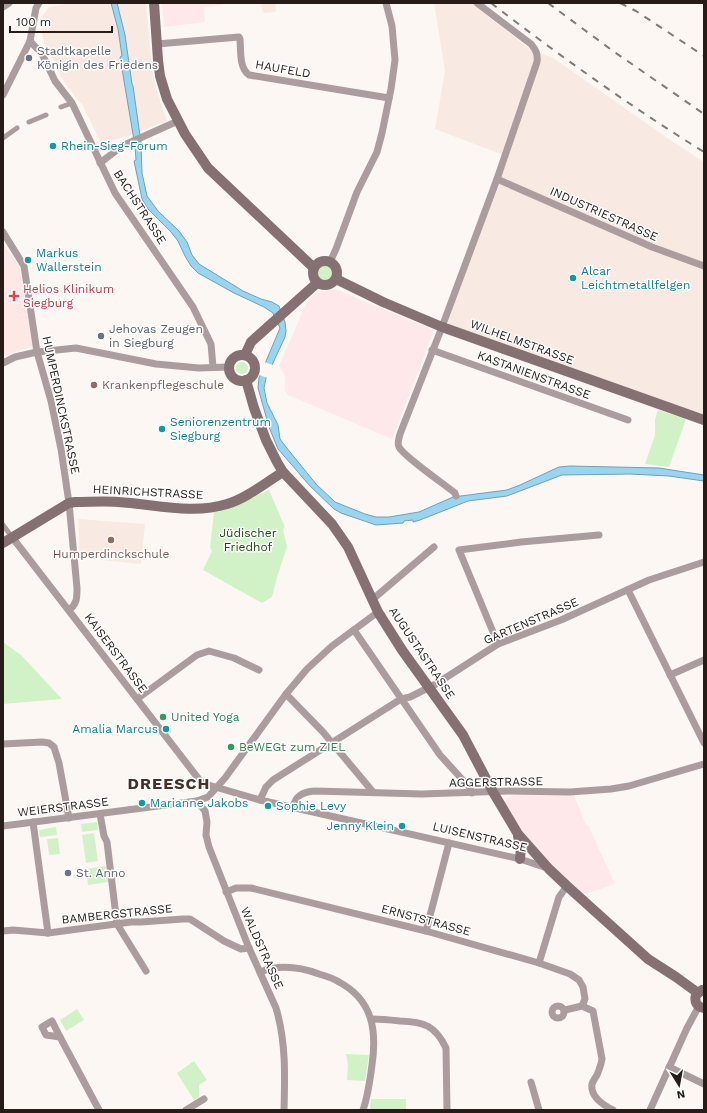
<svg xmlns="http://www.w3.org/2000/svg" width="707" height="1113" viewBox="0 0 707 1113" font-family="'Work Sans',sans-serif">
  <rect width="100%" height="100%" fill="#fdf7f4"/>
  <g fill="#fee8e9">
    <path d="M162,3h60l1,2 -19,2 1,15 -41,5z"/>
    <path d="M335,289l99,41 -42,109 -104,-44 -3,-5v-16l-6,-8 28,-64 10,-10z"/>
    <path d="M514,794l60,1 12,30h2l27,59 -33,11 -50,-50 -27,-37v-8z"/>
  </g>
  <g fill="#f9e9e3">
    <path d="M71,3h75l6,66 4,19 11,33 -39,15 -22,6 -6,-1 -18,-37 -6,-6 -15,-21 -7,-17 -8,-10 -6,-24 3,-11 6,-8z"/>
    <path d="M261,3h14l1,9 -13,1z"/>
    <path d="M434,3h37l55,43 4,4 22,7 111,78 41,27v252l-45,-14 -212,-74 37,-110 22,-60 -71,-27 10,-58z"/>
    <path d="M78,519l67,5 -4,40 -40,-4v-3l-14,-1 -1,2h-6z"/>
  </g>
  <path fill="#fee8e6" d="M3,244l16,21 14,82 -13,3 -17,7z"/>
  <g fill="#d1f2c7">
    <circle cx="325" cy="273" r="7"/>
    <circle cx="242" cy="368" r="6"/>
    <path d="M658,410l28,9 -17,48 -24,-3 10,-29v-16z"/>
    <path d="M269,490l16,37 -2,2 4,18 -10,30 -5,20 -10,6 -59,-33 9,-19 -2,-4 4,-35h5z"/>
    <path d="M3,642l18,13 41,44 -59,5z"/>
    <path d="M97,822l1,8 -16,2 -1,-8z"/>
    <path d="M56,827l1,8 -17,2 -1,-7z"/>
    <path d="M94,833l4,28 -12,2 -4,-28z"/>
    <path d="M58,838l2,16 -11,1 -2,-16z"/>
    <path d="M106,866l2,16 -20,3 -2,-16z"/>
    <path d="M77,1009l7,11 -18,11 -6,-11z"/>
    <path d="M346,1054l23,1 -4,26 -18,-1 1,-14z"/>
    <path d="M194,1061l13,19 -8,5v12l-5,3 -17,-27z"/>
    <path d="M371,1099h35v11h-35l-1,-4z"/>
  </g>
  <path fill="#97d6f3" stroke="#759eb1" d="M111,3h6l8,32 7,49 1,2 8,57 1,30 5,23 11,15 21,20 8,11 5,13 7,9 44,27 18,8 11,3 7,4 6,16 1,9 -1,6 -19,41 -2,10 3,15 11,22 2,14 6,8 30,37 19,18 30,12 11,3h13l30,-5 34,-15 54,-7 13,-5 39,-18 11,-1 89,2 45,7v6l-35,-5 -39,-2 -68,1 -55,21 -39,5 -48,19 -7,2v-2l-9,1 -1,2 -27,2 -35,-12 -7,-4 -24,-23 -32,-37 -9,-22 -11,-39 1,-10 21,-50 -7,-15 -9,-6 -30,-14 -36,-20 -7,-7 -6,-10 -7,-15 -7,-9 -23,-23 -6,-10 -8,-38 2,-1 -1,-14 -15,-89 2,-1 -4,-27z"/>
  <path fill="#fdf7f4" d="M264,362l9,3 -5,13 -9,-3z"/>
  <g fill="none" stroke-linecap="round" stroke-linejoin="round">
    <g stroke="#ab9d9d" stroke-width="5">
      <path d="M61,107l11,-4"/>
      <path d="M29,122l17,-7"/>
      <path d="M3,138l14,-10"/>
      <path d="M3,525l9,12"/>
    </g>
    <g stroke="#ab9d9d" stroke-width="7">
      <path d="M3,7l6,-4"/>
      <path d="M30,41l12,13 13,27 17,22 43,90 78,114 18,37 2,23"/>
      <path d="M157,44l82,-7 1,2c1,12 -1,29 9,36l140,23"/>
      <path d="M3,95l27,-54 6,-33 3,-5"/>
      <path d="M100,163l22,-17 56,-25"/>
      <path d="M497,179l155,68 52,19"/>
      <path d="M3,232l21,34 13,86 14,49 10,48 8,54 8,85c0,10 0,16 -8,22"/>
      <path d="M330,262l6,-13 21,-57 20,-40 5,-19 9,-44 4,-29 -3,-34 -6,-23"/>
      <path d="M432,350l196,70"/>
      <path d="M3,363l12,-6 22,-5 39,-4 80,16 43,4 30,-1"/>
      <path d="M456,496l-1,-3c-11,-9 -52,-37 -56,-46 -2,-4 0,-9 1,-13l42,-107 55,-148 40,-117c1,-8 -1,-12 -6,-18l-54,-41"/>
      <path d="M12,537l189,245 4,2 55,16 260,59 27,9"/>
      <path d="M628,590l76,153"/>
      <path d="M373,599l61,-52"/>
      <path d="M354,630l86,125 30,33 2,5"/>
      <path d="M498,644l-39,-94 62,-8 78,-7"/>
      <path d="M670,675l34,-15"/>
      <path d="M286,694l37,38 50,60"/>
      <path d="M137,699l60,-44 12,-4 25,7 25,12"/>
      <path d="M3,744l39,-2 7,1 5,4 5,16 10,55"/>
      <path d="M260,800l6,-13 7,-7 128,-81 9,-2 26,-13 62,-40 63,-24 88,-40 55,-18"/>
      <path d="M197,801l8,10 2,11 -1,13 3,12 40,101 27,60c10,34 9,67 8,102"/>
      <path d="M293,807c3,-12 10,-15 22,-16l107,3 87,-3 61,1 41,-3 18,-3 75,-22"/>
      <path d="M100,814l4,22 3,6 10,82 29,47"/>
      <path d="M33,822l15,111"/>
      <path d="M3,826l194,-25 11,-4 17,-19 61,-84 21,-25 25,-23 46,-34"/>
      <path d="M226,892l10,-4h15l175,43 113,32 31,11 9,6 4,7 2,12 -3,7 -17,4"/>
      <path d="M3,931l10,-1 35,3 83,-11h10l42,-3h7l34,22 17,8 8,-1"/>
      <path d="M426,931l23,-88"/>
      <path d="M539,963l20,-66 8,-11"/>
      <path d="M260,972c20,-8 40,-5 59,2 7,2 14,4 20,8 34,18 38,49 33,83 -2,15 -4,31 -9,45"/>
      <circle cx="558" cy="1012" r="6"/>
      <path d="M582,1006l11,5 9,48c-1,6 -3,11 -5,16 -2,3 -4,6 -5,9 -2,13 11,21 21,26"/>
      <path d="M372,1019c9,0 19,1 28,2 24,1 35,4 46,27l1,62"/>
      <path d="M52,1021l8,16 -14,-2 -4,-8z"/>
      <path d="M60,1037l39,73"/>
      <path d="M669,1067l35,17"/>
      <path d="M531,1082l8,28"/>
      <path d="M186,1110l18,-11"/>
      <path d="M650,1110l37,-82 12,-22"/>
    </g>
    <g stroke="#857172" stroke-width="10">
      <path d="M154,3l4,57 2,16 7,23 18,35 23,34 106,100"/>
      <circle cx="325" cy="273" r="12"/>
      <path d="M336,279l47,23 59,25 262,93"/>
      <path d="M245,355l6,-13 66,-59"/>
      <circle cx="242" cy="368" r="13"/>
      <path d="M246,380l8,28 12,32 11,22 6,10 49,52 16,23 30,65 24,38 61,85 30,57 25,42 31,35 18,17 81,73 28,18 22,16"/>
      <path d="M3,543l66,-40 6,-1c14,0 29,-1 43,0 36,2 74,13 109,2 20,-6 38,-21 56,-32"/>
      <path d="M518,836l3,12 -1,11"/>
      <path d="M702,990l-6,5c-2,7 1,12 8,13"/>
    </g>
    <g stroke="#837a76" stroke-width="2" stroke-dasharray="7 7" stroke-linecap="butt">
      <path d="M491,3c69,53 139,103 213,149"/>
      <path d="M548,3l65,48 91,63"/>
      <path d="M620,3l16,8 68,45"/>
    </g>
  </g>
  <g fill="#6b7280" stroke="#fff" stroke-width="1.5">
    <circle cx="29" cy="58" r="4"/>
    <circle cx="101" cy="336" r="4"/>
    <circle cx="68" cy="873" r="4"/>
  </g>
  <g fill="#0f9aa8" stroke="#fff" stroke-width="1.5">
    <circle cx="53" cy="146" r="4"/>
    <circle cx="28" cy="260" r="4"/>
    <circle cx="573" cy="278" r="4"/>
    <circle cx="162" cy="429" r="4"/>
    <circle cx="166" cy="729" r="4"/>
    <circle cx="142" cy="803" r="4"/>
    <circle cx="268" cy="806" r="4"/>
    <circle cx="402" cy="826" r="4"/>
  </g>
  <path fill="#e0444e" stroke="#fff" stroke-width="1.5" d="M12 290h4v4h4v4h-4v4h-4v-4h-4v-4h4z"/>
  <g fill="#8d6e63" stroke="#fff" stroke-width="1.5">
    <circle cx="94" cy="385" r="4"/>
    <circle cx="111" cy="540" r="4"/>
  </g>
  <g fill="#2e9e5b" stroke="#fff" stroke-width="1.5">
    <circle cx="163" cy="717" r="4"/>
    <circle cx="231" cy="747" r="4"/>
  </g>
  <g text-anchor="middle" stroke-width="3" stroke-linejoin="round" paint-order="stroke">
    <g font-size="12" fill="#5b616d" stroke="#fff" text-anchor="start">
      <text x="37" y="55">Stadtkapelle<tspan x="37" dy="14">Königin des Friedens</tspan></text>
      <text x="109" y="333">Jehovas Zeugen<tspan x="109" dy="14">in Siegburg</tspan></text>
      <text x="76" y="877">St. Anno</text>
    </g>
    <g font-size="12" fill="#271c18" stroke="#fff">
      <text transform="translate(283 69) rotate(10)" y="4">HAUFELD</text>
      <text transform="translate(140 207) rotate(57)" y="4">BACHSTRASSE</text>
      <text transform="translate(604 214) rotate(24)" y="4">INDUSTRIESTRASSE</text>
      <text transform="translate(522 342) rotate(20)" y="4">WILHELMSTRASSE</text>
      <text transform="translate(534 375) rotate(20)" y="4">KASTANIENSTRASSE</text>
      <text transform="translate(61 405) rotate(78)" y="4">HUMPERDINCKSTRASSE</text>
      <text transform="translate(148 492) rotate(3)" y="4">HEINRICHSTRASSE</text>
      <text transform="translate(531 621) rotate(-23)" y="4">GARTENSTRASSE</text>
      <text transform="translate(116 653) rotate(53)" y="4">KAISERSTRASSE</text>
      <text transform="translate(422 653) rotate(56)" y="4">AUGUSTASTRASSE</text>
      <text transform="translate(496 782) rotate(-1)" y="4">AGGERSTRASSE</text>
      <text transform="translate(63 807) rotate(-7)" y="4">WEIERSTRASSE</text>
      <text transform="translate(480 837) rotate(13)" y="4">LUISENSTRASSE</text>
      <text transform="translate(117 914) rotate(-6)" y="4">BAMBERGSTRASSE</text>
      <text transform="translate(426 920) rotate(15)" y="4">ERNSTSTRASSE</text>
      <text transform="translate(262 948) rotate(66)" y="4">WALDSTRASSE</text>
    </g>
    <g font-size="12" fill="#0d838f" stroke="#fff" text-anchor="start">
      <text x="61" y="150">Rhein-Sieg-Forum</text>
      <text x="36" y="257">Markus<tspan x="36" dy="14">Wallerstein</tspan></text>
      <text x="581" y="275">Alcar<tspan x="581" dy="14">Leichtmetallfelgen</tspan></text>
      <text x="170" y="426">Seniorenzentrum<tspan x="170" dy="14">Siegburg</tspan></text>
      <text x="158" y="733" text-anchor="end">Amalia Marcus</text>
      <text x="150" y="807">Marianne Jakobs</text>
      <text x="276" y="810">Sophie Levy</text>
      <text x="394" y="830" text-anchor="end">Jenny Klein</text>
    </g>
    <g font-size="12" fill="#be3a42" stroke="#fff" text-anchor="start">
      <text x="23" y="293">Helios Klinikum<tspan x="23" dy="14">Siegburg</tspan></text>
    </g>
    <g font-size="12" fill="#785e54" stroke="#fff" text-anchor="start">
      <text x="102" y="389">Krankenpflegeschule</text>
      <text x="111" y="558" text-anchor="middle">Humperdinckschule</text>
    </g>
    <g font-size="12" fill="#194705" stroke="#fff">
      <text x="248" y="537">Jüdischer<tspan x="248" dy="14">Friedhof</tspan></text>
    </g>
    <g font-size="12" fill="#27864d" stroke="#fff" text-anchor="start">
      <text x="171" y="721">United Yoga</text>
      <text x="239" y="751">BeWEGt zum ZIEL</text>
    </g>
    <g font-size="16" font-weight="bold" letter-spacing="1" fill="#473027" stroke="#fff">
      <text x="169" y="789">DREESCH</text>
    </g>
  </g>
  <rect width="707" height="1113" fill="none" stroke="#271c18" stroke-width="8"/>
  <g transform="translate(679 1085) rotate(169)" stroke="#ffffff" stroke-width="3" paint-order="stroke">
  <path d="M0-3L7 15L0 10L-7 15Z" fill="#271c18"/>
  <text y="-6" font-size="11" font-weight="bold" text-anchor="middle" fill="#271c18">N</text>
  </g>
  <path d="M10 26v6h102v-6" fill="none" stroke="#271c18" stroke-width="2"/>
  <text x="16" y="26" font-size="12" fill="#271c18" stroke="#ffffff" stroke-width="3" paint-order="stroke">100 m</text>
</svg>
